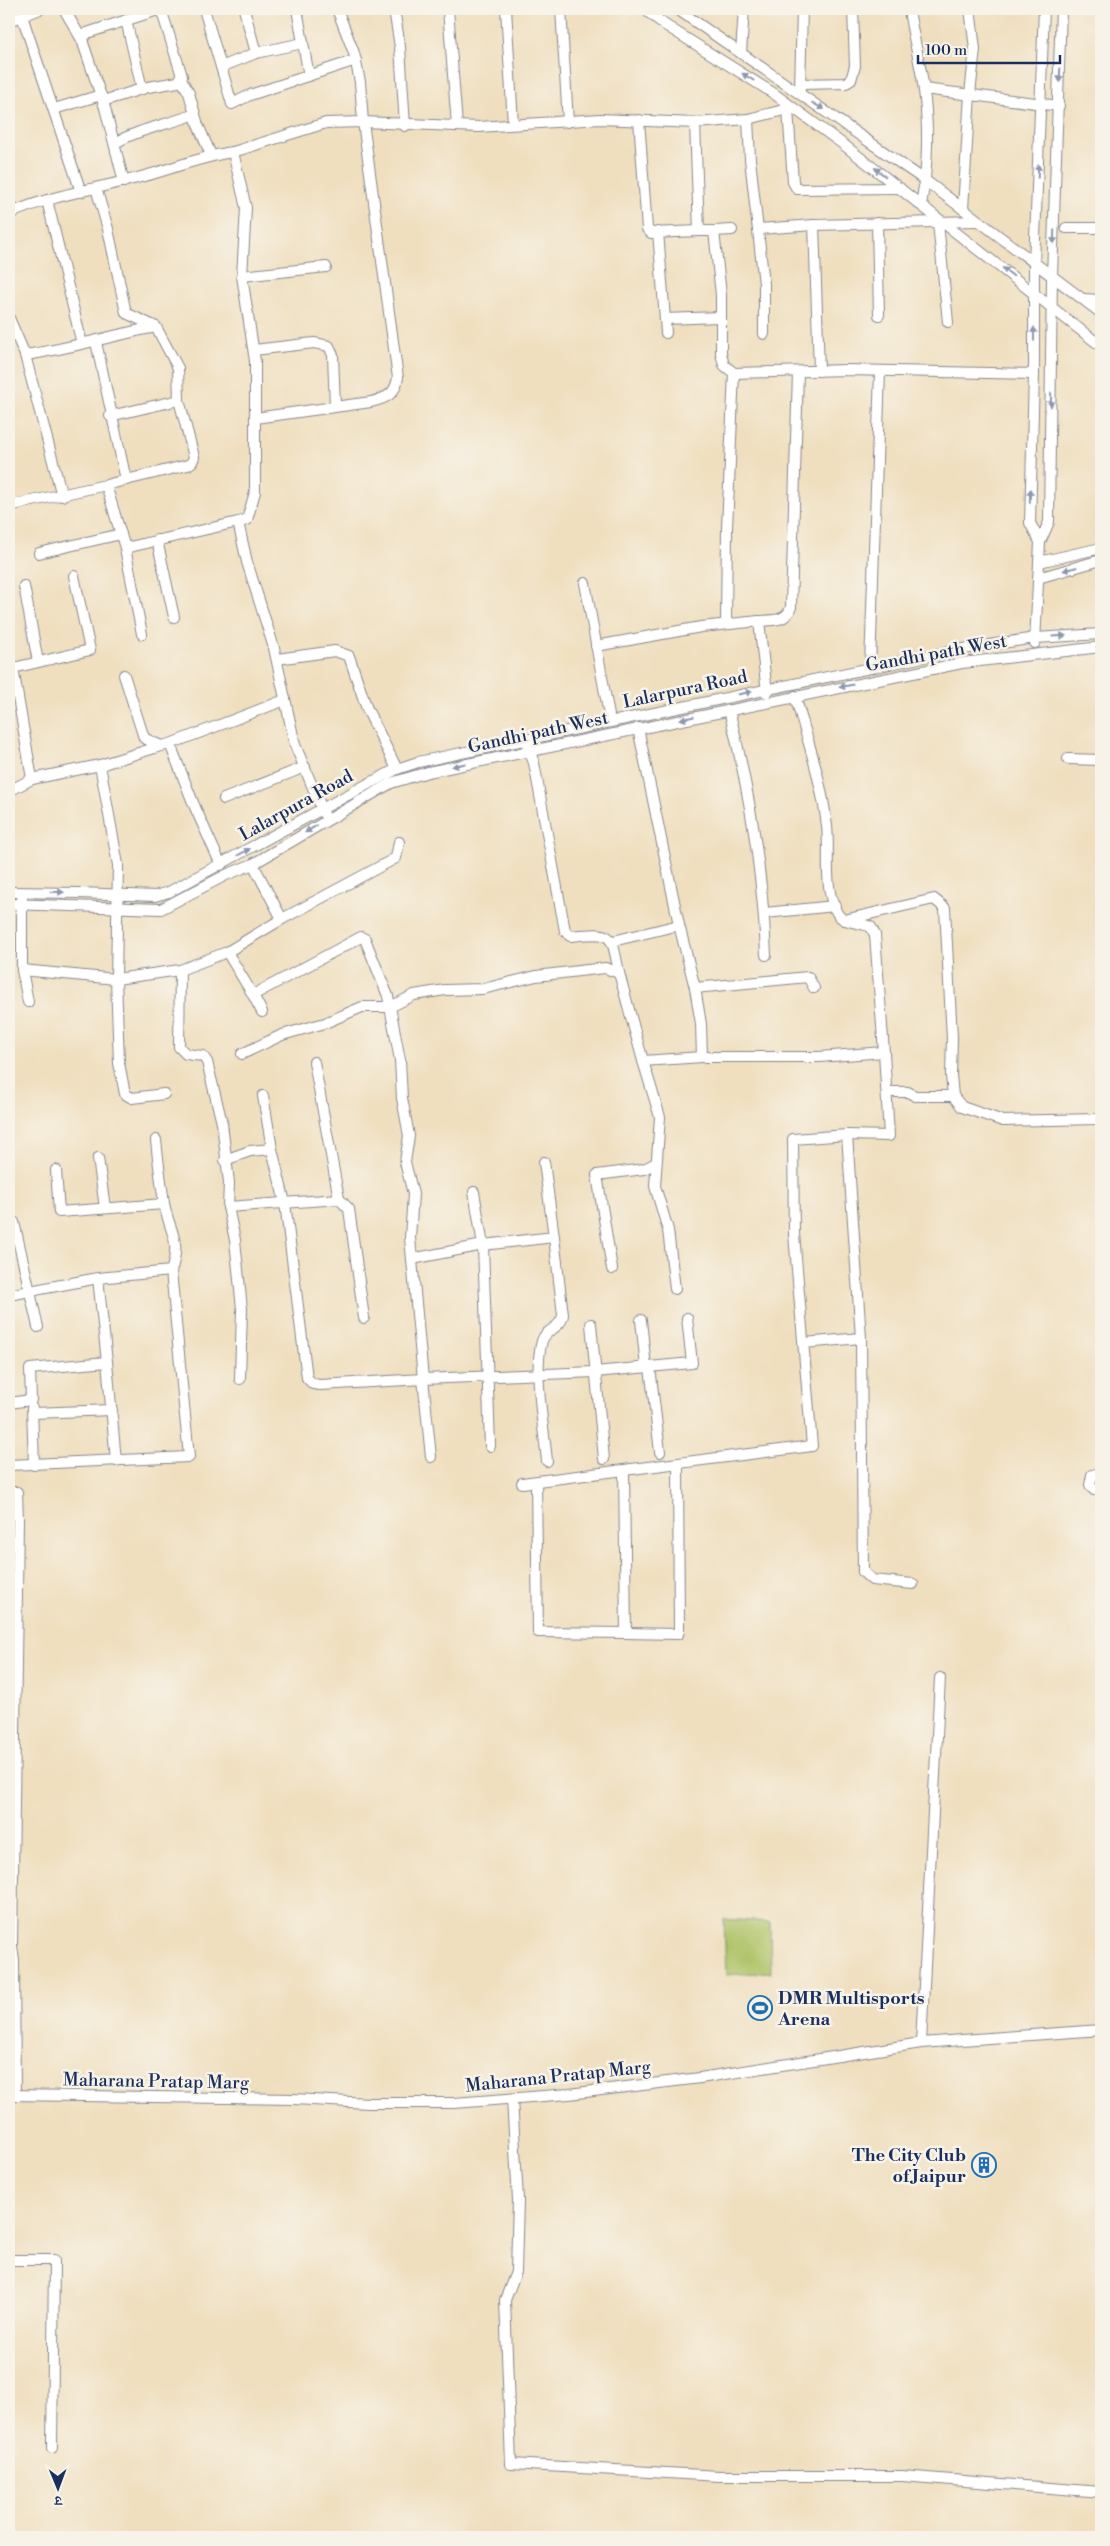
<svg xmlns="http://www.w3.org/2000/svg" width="1110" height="2546" viewBox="0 0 1110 2546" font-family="'Libre Bodoni','Noto Serif Devanagari',serif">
  <rect width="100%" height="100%" fill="#f7f3e8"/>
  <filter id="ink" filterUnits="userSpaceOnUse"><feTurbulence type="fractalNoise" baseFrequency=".02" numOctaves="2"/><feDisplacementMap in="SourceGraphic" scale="10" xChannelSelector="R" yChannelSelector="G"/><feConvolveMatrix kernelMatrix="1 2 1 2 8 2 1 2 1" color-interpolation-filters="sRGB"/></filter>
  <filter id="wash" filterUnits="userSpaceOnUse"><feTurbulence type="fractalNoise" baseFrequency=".0096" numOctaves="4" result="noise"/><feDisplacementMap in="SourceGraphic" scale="20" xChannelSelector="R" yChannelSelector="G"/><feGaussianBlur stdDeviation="1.12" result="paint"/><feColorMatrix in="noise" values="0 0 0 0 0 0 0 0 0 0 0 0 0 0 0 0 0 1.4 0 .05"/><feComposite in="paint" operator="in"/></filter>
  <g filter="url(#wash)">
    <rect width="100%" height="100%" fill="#f0dfbf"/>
    <path fill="#afc367" stroke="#657962" d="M724,1919l46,3 1,50 -45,3z"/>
  </g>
  <g filter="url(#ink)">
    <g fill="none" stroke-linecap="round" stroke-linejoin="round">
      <defs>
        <g id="minor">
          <path d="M64,9l18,31"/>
          <path d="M204,9l28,95 18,-9 106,-35"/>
          <path d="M244,9l12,44"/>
          <path d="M337,9l17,44 6,29 3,40 116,5 121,-8 95,4 4,108h15l7,64v59l3,11 10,8 112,-3 188,4"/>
          <path d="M394,9l6,38 5,79"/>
          <path d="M448,9l9,117"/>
          <path d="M506,9l7,115"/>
          <path d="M561,9l7,113"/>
          <path d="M644,9l21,16 108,68 71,52 257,201"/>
          <path d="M677,9l249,172 175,132"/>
          <path d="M909,9c3,23 9,45 13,68 7,43 7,85 -1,128"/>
          <path d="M22,16l59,176"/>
          <path d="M126,20l16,69"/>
          <path d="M9,21l31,-12"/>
          <path d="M303,43l6,33"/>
          <path d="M741,53l3,-44"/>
          <path d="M221,67l35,-14 47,-10 -6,-34"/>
          <path d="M181,79l8,14 9,32 13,30"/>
          <path d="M801,84l45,-1 5,-3 4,-14 -2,-57"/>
          <path d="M924,89l135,17"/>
          <path d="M800,90l2,-81"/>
          <path d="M103,101l45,-14 30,-5 4,-6 -21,-67"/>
          <path d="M54,109l47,-14"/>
          <path d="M788,109l5,73 4,7 103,-1"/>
          <path d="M748,119l44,-11"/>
          <path d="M639,120l8,109 4,4 48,-2"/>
          <path d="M695,123l53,-4 2,40 14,125v50"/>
          <path d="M115,143c26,-15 53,-18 80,-29"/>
          <path d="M233,152l93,-29 37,-1 35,256c-3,17 -12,20 -27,24l-116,16"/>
          <path d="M124,182l-19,-74 -23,-68 5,-7 74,-24"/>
          <path d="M96,188l12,41 18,84 30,14 22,41 1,32 15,57 -2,5 -4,3 -62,15"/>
          <path d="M47,200l35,144"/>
          <path d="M963,209l7,-115 5,-45 -5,-40"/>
          <path d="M9,214c42,-19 88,-25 132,-37 31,-8 61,-21 92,-25l13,56 -4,68 13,85v131l-8,28 -9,2 9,40 27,86 21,97 29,69"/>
          <path d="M877,223l2,92"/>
          <path d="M938,223l10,99"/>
          <path d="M814,225l5,146"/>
          <path d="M1066,228h35"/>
          <path d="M759,229l55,-4 164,-4"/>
          <path d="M714,231l18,-1"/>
          <path d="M658,232l7,87 55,-2"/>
          <path d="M242,276l84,-9"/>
          <path d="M1083,299l18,1"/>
          <path d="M9,318l16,37 37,141"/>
          <path d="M665,319l1,14"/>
          <path d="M96,342l30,138 -20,5 19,63 17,86"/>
          <path d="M254,350l60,-7 15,3 4,9 2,51"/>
          <path d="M25,355c45,-6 87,-20 131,-28"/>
          <path d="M110,416l69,-16"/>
          <path d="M9,506l97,-21"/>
          <path d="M157,540l17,77"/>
          <path d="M1040,542l-10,-19 4,-149v-110l10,-255"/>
          <path d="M125,548l113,-26"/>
          <path d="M39,553l82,-19"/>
          <path d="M1039,562l62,-14"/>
          <path d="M1038,578l63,-18"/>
          <path d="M585,583l25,138"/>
          <path d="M24,586l14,76"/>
          <path d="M759,621c13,-1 28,1 32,-14l7,-235"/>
          <path d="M726,623l1,-95 7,-155"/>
          <path d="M1035,643l5,-101 9,-20 3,-245 9,-268"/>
          <path d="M596,646l105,-19 58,-6 8,72"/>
          <path d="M277,659l58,-8 14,5 18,53 30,60"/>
          <path d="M13,668l19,111"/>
          <path d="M870,668l10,-297"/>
          <path d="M9,669l81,-19 -16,-74"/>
          <path d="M124,675l20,63 17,8 9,-2"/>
          <path d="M795,696c12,42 27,86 32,130 3,28 -4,61 10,87 6,11 24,9 34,14l4,8 9,117"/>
          <path d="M729,710c20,80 34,163 37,245"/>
          <path d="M638,728l41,197 16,63"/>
          <path d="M527,744l7,19 31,168 5,5c43,-4 41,-5 49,37"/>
          <path d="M1068,759l33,1"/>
          <path d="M100,765l61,-19"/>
          <path d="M9,791l23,-12 68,-14 18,100 -2,114 64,-9 47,-18 55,-33 -29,-55"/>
          <path d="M224,799l81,-32"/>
          <path d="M221,865l-27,-60 -24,-61 115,-44"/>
          <path d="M9,892l70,1 76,3 14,-4 199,-108 29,-15 21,-7 539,-112 78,-12 66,-4"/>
          <path d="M22,899v71l6,32"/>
          <path d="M9,904l152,5 65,-34 27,-11 138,-81 37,-11 534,-109 139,-16"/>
          <path d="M765,913l70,-7"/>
          <path d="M282,919l114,-61 3,-16"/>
          <path d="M844,920l90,-21 11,9 7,130 -1,37 2,21 9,11 41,14 98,-2"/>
          <path d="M613,941l66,-16"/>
          <path d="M227,952l26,43 108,-58 4,2 23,57 12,64 2,38 7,38 -4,26 8,32 -3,44 13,141 172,-7 97,-9 -5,-45"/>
          <path d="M22,970l94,9 3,84 6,31 7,4 32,-4"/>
          <path d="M180,970l-1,77 7,7 17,2 4,6 15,61 7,60 -1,24 7,33 7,69 -2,70"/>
          <path d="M253,995l9,17"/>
          <path d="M242,1054l40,-19 43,-12 37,-16h28l24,-12 31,-5 38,-1 53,-13 69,-8 14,5 24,88 59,-4h117l65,-5 5,84 -42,-1 -54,4 1,95 18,212 -290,37"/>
          <path d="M702,1057l-1,-33 -6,-36 113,-11 6,11"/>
          <path d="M643,1061l17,56 -5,69 13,44 7,59"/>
          <path d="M314,1062l25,137"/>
          <path d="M887,1092h21l7,4h38"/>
          <path d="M263,1096l9,53 13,54 22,175 6,6 7,1 103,-6 8,78"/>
          <path d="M847,1135l14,203 2,234 9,8 41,4"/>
          <path d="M98,1158l7,50"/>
          <path d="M225,1160l25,-9 22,-2"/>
          <path d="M56,1170l3,42 105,-8"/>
          <path d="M474,1192l9,53 7,201"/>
          <path d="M228,1207l111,-8 10,10 15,109"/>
          <path d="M14,1222l24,105"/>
          <path d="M412,1259l71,-14 71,-8 -10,-75"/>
          <path d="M612,1269l-15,-94 47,-6 12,-6"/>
          <path d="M9,1295l89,-17"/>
          <path d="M641,1320l5,47"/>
          <path d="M591,1324l13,135"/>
          <path d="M804,1343l57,-5"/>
          <path d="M107,1362l9,99"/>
          <path d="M650,1367l10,85"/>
          <path d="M9,1403l22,-3 -1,-31 77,-7 -9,-84 73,-7c11,-32 -2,-39 -7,-68 -3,-21 -6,-42 -8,-63"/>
          <path d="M32,1408l2,57"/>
          <path d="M33,1413l79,-3"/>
          <path d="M547,1461c-3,-32 -14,-90 -5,-120 3,-12 19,-12 21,-26l-9,-78"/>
          <path d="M9,1465l180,-8 -18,-186"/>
          <path d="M1101,1473l-9,2 -2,10 4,5h7"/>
          <path d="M536,1482l2,150 88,1 -2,-162"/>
          <path d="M9,1492h8l1,28 -6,426 2,14 1,135"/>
          <path d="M626,1633l52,1 1,-3 -1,-167"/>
          <path d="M921,2043l19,-365"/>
          <path d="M9,2095l284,4 76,4h85l115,-9 131,-16 221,-35 180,-13"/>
          <path d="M512,2099l6,101 -2,72 -11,28 6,164 208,12h183l199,16"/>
          <path d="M9,2260h45l-2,188"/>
        </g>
      </defs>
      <use href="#minor" stroke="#86878e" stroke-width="12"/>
      <use href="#minor" stroke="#fff" stroke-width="10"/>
    </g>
    <defs><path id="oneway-solid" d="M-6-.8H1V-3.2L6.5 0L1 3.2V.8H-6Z" transform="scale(1.25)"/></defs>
    <g fill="#8d97ae">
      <use href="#oneway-solid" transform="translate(1060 75) rotate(91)"/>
      <use href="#oneway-solid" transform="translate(748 77) rotate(-148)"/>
      <use href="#oneway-solid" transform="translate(818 106) rotate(29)"/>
      <use href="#oneway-solid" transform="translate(1038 171) rotate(-88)"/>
      <use href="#oneway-solid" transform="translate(880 172) rotate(-142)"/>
      <use href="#oneway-solid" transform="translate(1054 237) rotate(92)"/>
      <use href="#oneway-solid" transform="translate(1008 272) rotate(-142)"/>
      <use href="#oneway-solid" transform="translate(1034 334) rotate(-90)"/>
      <use href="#oneway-solid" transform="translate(1051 400) rotate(91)"/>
      <use href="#oneway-solid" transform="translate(1030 496) rotate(-88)"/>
      <use href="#oneway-solid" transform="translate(1070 569) rotate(165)"/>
      <use href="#oneway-solid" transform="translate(1059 636) rotate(-4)"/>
      <use href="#oneway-solid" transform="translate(846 686) rotate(169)"/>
      <use href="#oneway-solid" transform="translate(745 693) rotate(-12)"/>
      <use href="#oneway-solid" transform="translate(687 718) rotate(169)"/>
      <use href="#oneway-solid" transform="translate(459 765) rotate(167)"/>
      <use href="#oneway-solid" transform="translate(311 829) rotate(149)"/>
      <use href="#oneway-solid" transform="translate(244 852) rotate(-29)"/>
      <use href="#oneway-solid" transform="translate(57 892) rotate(1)"/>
    </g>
  </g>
  <defs>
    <symbol id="stadium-ring" viewBox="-11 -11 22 22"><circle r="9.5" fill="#f7f3e8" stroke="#1f6fb2" stroke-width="1.5"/><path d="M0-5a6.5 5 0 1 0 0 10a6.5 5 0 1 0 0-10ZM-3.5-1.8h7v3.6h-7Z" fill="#1f6fb2"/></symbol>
    <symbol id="building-ring" viewBox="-11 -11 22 22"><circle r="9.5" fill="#f7f3e8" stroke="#1f6fb2" stroke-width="1.5"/><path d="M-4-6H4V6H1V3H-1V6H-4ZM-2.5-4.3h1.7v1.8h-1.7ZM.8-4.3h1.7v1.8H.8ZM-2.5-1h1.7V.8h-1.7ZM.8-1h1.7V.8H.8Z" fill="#1f6fb2"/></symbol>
  </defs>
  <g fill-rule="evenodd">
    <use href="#stadium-ring" x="746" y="1994" width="28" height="28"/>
    <use href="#building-ring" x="970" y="2151" width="28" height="28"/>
  </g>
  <g text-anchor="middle" stroke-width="5" stroke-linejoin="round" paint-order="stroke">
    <g font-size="18" fill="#1b2f5e" stroke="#f7f3e8">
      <text transform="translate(936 653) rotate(-10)" y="6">Gandhi path West</text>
      <text transform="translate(685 689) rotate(-12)" y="6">Lalarpura Road</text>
      <text transform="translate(538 732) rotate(-12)" y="6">Gandhi path West</text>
      <text transform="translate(296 805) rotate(-29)" y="6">Lalarpura Road</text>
      <text transform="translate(558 2076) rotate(-6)" y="6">Maharana Pratap Marg</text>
      <text transform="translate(156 2081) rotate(1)" y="6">Maharana Pratap Marg</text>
    </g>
    <g font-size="18" font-weight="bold" fill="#1b2f5e" stroke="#f7f3e8" text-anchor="start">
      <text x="778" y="2004">DMR Multisports<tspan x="778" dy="21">Arena</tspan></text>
      <text x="966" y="2161" text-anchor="end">The City Club<tspan x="966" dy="21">of Jaipur</tspan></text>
    </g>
  </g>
  <rect width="1110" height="2546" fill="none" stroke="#f7f3e8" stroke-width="30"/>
  <g transform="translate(58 2488) rotate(179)" stroke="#f7f3e8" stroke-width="4" paint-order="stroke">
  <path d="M0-4L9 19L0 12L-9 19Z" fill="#1b2f5e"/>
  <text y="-8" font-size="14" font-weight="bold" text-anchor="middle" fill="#1b2f5e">उ</text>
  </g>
  <path d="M918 55v8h142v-8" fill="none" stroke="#1b2f5e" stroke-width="2.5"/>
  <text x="925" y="55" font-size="15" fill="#1b2f5e" stroke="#f7f3e8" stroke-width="4" paint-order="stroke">100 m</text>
</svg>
